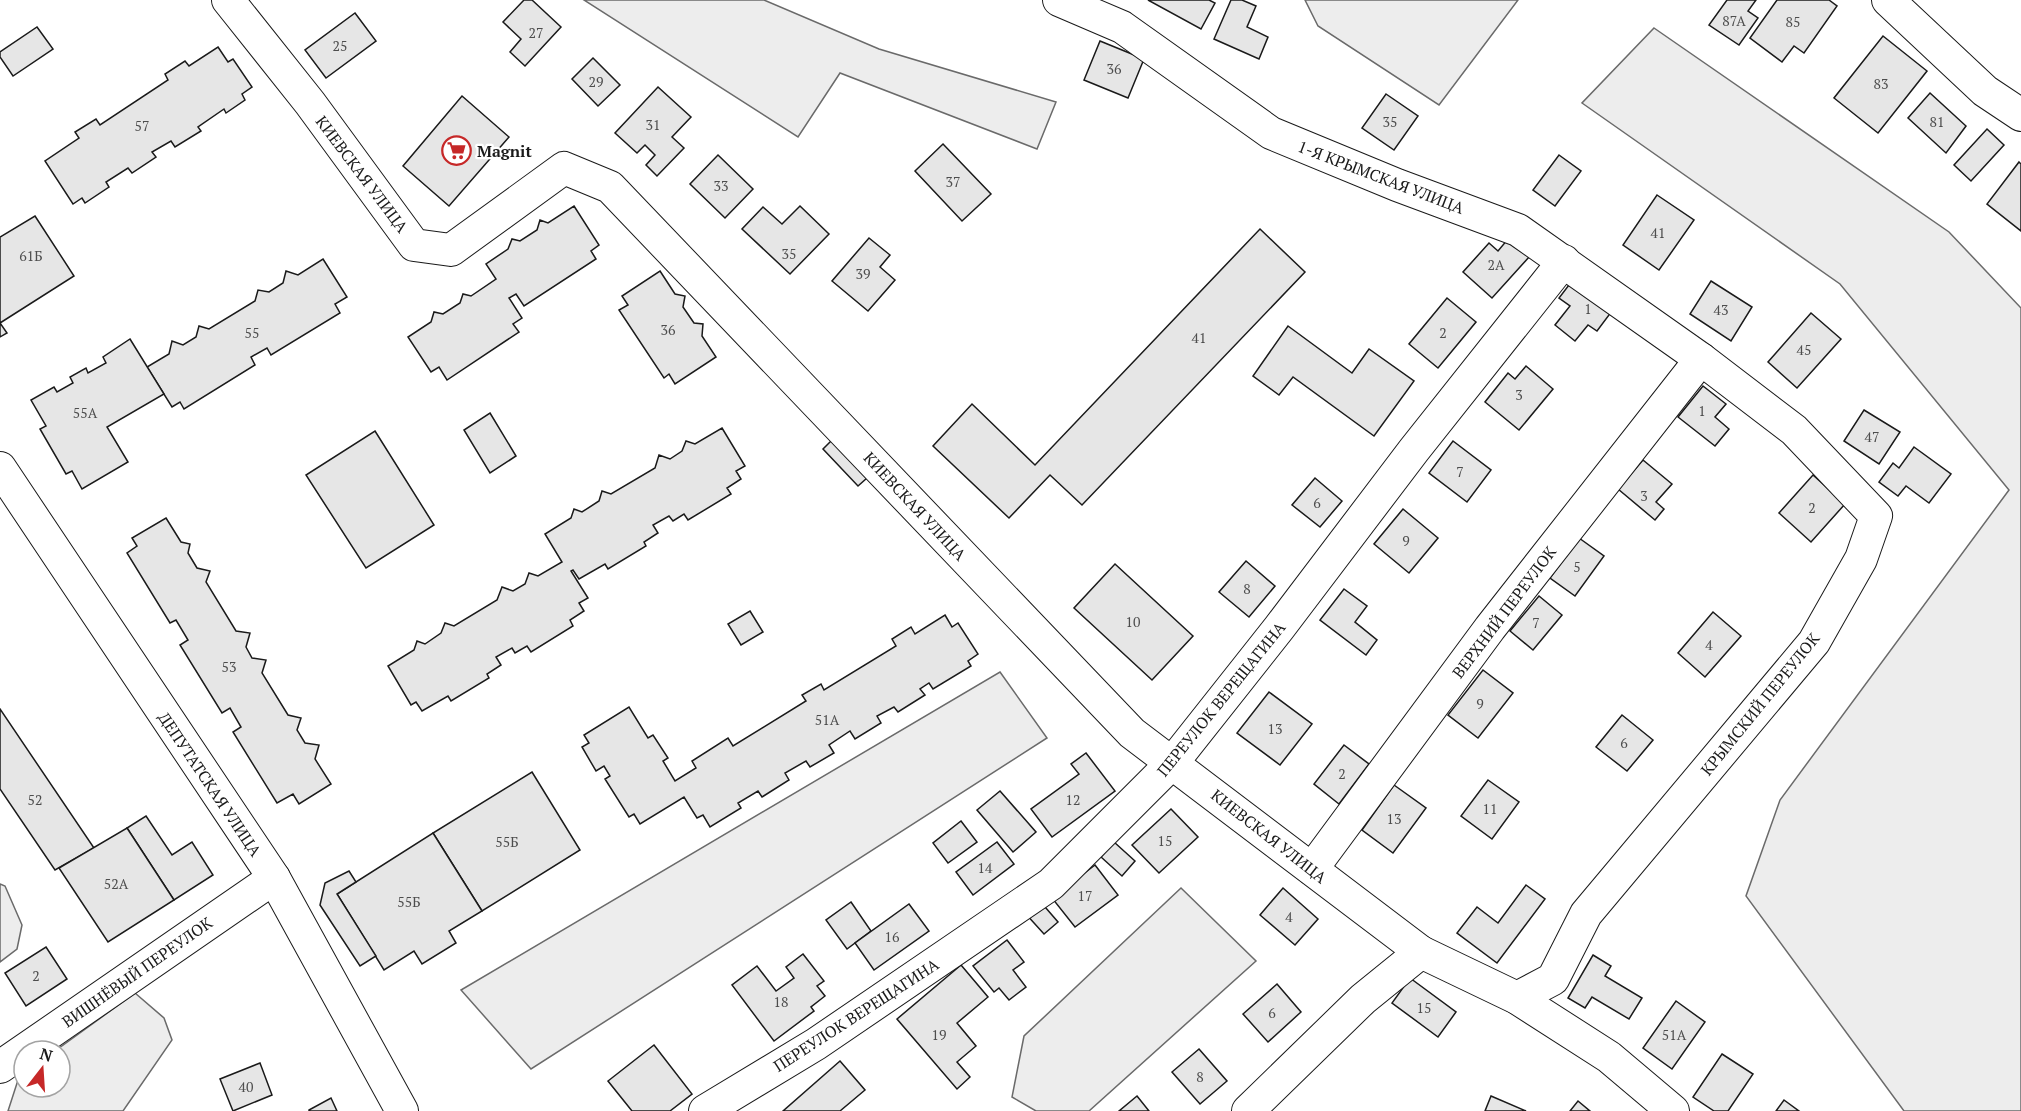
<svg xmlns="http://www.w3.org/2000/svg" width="2021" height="1111" viewBox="0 0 2021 1111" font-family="'PT Serif',serif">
  <rect width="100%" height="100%" fill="#fff"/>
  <g fill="#ededed" stroke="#6a6a6a" stroke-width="1.5">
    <path d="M584,0h180l115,49 177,53 -19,47 -197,-76 -42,64z"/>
    <path d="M1305,0h213l-79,105 -121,-79z"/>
    <path d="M1654,28l295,204 72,76v803h-117l-158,-215 34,-96 229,-310 -169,-206 -258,-181z"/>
    <path d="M1000,672l47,66 -516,331 -70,-79z"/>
    <path d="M0,884l5,2 17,39 -5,24 -17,13z"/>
    <path d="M1181,888l75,73 -167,150h-53l-24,-14 12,-61z"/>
    <path d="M135,993l29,25 8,22 -49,71h-115l11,-34 5,-3v13h36v-36h-5z"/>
  </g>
  <g fill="#e6e6e6" stroke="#1a1a1a" stroke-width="1.5">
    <path d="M524,0h8l29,27 -36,39 -15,-14 11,-13 -18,-17z"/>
    <path d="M1148,0h61l6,3 -14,26z"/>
    <path d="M1231,0h11l14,6 -9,21 21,10 -9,22 -45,-20z"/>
    <path d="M1727,0h29l-8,11 10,7 -19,27 -30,-20z"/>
    <path d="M1777,0h52l8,6 -33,47 -10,-7 -12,16 -32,-24z"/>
    <path d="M355,13l21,28 -50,37 -21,-28z"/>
    <path d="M37,27l16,22 -40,27 -13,-19v-5z"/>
    <path d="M1883,36l44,35 -49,62 -44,-35z"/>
    <path d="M1100,41l44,18 -16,39 -44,-18z"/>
    <path d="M218,47l10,15 5,-3 19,28 -10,7 3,6 -19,13 -2,-4 -26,18 3,4 -26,16 -4,-6 -19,11 4,5 -24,16 -4,-5 -22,14 3,5 -24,16 -3,-5 -9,6 -28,-43 34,-23 -4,-6 21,-13 4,6 68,-45 -3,-6 20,-13 4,5z"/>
    <path d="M593,58l27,27 -22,21 -26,-27z"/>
    <path d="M658,87l33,30 -19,20 12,11 -27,28 -11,-11 9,-10 -10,-10 -8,8 -22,-20z"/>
    <path d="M1930,93l36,33 -20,27 -38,-35z"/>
    <path d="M1386,94l32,22 -24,34 -32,-22z"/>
    <path d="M462,96l47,41 -60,69 -46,-40z"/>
    <path d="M1987,129l17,16 -33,36 -17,-16z"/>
    <path d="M943,144l48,50 -29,27 -47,-50z"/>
    <path d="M718,155l35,34 -28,29 -35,-34z"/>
    <path d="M1559,155l22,16 -26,35 -22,-16z"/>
    <path d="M2019,162l2,2v67l-34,-27z"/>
    <path d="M1657,195l37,25 -35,50 -36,-25z"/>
    <path d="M574,206l25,39 -8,6 5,8 -72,47 -8,-12 -7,4 13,20 -9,6 6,8 -72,48 -8,-13 -8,5 -23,-35 23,-15 3,-10 9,2 17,-11 3,-9 8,2 25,-17 -10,-15 22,-15 4,-10 8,2 17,-11 3,-10 8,3z"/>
    <path d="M800,206l29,28 -39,40 -48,-45 21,-22 19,17z"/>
    <path d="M35,216l39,60 -74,47v-86z"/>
    <path d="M1260,229l45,43 -223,233 -32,-30 -41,43 -76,-72 39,-42 63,61z"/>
    <path d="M869,238l21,17 -10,12 15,13 -27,31 -36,-30z"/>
    <path d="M1508,239l21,18 -37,41 -29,-26 26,-29 9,8z"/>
    <path d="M323,259l24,38 -12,7 5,9 -69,42 -4,-7 -16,9 4,8 -71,44 -4,-7 -8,5 -25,-40 22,-13 3,-13 11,4 13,-8 3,-11 10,3 46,-28 3,-11 11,2 14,-9 3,-12 12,4z"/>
    <path d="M660,271l15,23 10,2 -2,11 11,16 9,1 -1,12 14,21 -41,27 -6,-10 -5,4 -45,-68 9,-5 -6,-9z"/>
    <path d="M1572,281l40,30 -15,20 -9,-6 -13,16 -20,-16 15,-19 -11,-8z"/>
    <path d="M1711,281l41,26 -21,34 -41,-27z"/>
    <path d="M1447,298l29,24 -38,46 -29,-24z"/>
    <path d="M1811,313l30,26 -44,49 -29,-26z"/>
    <path d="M0,323l7,10 -7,4z"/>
    <path d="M1288,326l64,47 17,-24 45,32 -40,55 -81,-59 -14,18 -26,-19z"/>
    <path d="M130,339l34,55 -57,33 21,35 -46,27 -10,-18 -6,3 -26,-45 6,-3 -15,-26 23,-13 3,5 16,-9 -3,-6 16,-9 2,5 18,-10 -3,-6z"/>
    <path d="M1526,366l27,23 -34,41 -34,-28 23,-29 7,6z"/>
    <path d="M1703,386l23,18 -11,13 14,12 -14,17 -37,-29z"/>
    <path d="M1864,410l36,22 -21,32 -35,-23z"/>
    <path d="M490,413l26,43 -26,17 -26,-43z"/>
    <path d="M722,428l23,38 -9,5 5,8 -14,9 4,6 -43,26 -4,-6 -11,7 -4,-5 -16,9 5,8 -14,9 2,4 -38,23 -3,-5 -26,15 -6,-9 -2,1 17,27 -9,5 5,8 -14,9 3,6 -42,26 -4,-6 -12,7 -3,-5 -16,9 5,8 -14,9 2,4 -38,23 -3,-5 -26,15 -6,-9 -5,3 -23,-39 26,-16 3,-9 8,3 16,-11 4,-10 9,3 43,-26 5,-13 11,4 12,-7 4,-11 9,3 24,-14 -17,-28 26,-16 3,-9 8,3 17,-11 3,-10 9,3 44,-26 4,-13 11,4 12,-8 4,-10 9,3z"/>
    <path d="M375,431l59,94 -68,43 -60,-93z"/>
    <path d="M832,440l35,38 -9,8 -35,-37z"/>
    <path d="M1453,441l38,29 -24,32 -38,-29z"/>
    <path d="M1914,447l37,27 -22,29 -23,-17 -8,10 -19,-14 14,-19 6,5z"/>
    <path d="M1643,460l29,24 -16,18 8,7 -9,11 -37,-31z"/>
    <path d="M1813,475l32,29 -34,38 -32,-29z"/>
    <path d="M1315,478l27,23 -22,26 -28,-22z"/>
    <path d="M1403,509l35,29 -29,35 -35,-29z"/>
    <path d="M166,518l15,24 9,2 -2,9 9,15 13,3 -4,11 30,49 14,2 -4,14 6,11 14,2 -4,13 26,42 13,3 -4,12 8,13 14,2 -4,14 16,25 -32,20 -6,-10 -16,9 -44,-71 8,-5 -11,-19 -8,5 -42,-68 8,-5 -12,-20 -6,3 -43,-70 10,-7 -5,-8z"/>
    <path d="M1579,538l25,18 -29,40 -25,-18z"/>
    <path d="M1246,561l29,25 -26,31 -30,-25z"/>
    <path d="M1115,564l78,72 -41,44 -78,-72z"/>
    <path d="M1344,589l23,17 -12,16 22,18 -11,15 -46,-35z"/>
    <path d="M1539,596l23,19 -29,35 -23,-19z"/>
    <path d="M750,611l13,21 -22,13 -13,-21z"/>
    <path d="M1713,612l28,24 -36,41 -27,-24z"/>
    <path d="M945,615l7,12 6,-4 20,31 -10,7 3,5 -38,23 -4,-6 -9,6 5,6 -27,17 -4,-5 -17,9 4,7 -26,16 -5,-8 -21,14 5,8 -24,14 -4,-6 -21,12 4,7 -27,17 -4,-6 -20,12 3,5 -31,19 -7,-12 -6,3 -13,-21 -44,27 -6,-10 -5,3 -24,-38 5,-3 -6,-10 -8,5 -14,-24 7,-4 -5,-8 45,-28 19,31 5,-3 15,23 -5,3 12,20 21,-13 -4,-7 36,-23 5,8 73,-45 -4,-6 19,-11 3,6 72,-44 -4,-7 19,-12 4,7z"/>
    <path d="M1483,670l30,23 -35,45 -30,-23z"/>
    <path d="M1269,692l43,32 -32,41 -43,-32z"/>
    <path d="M0,709l94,139 -39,22 -55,-81z"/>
    <path d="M1622,715l31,25 -26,31 -31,-24z"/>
    <path d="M1344,745l25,19 -30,40 -25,-20z"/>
    <path d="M1086,753l29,38 -63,46 -21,-28 48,-35 -8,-10z"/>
    <path d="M532,772l48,78 -98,61 -49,-78z"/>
    <path d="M1488,780l31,22 -27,37 -31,-23z"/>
    <path d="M1394,785l32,23 -33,45 -31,-23z"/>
    <path d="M1000,791l36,41 -23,20 -36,-42z"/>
    <path d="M1171,809l27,28 -39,36 -27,-28z"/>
    <path d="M146,816l26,39 20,-13 21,33 -39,25 -47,-72z"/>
    <path d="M961,821l16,21 -29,21 -15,-20z"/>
    <path d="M127,828l47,72 -66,42 -49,-74z"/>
    <path d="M433,833l49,78 -33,20 7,12 -34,21 -8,-13 -30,19 -47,-76z"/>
    <path d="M997,842l17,22 -41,31 -17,-23z"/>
    <path d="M1114,842l21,19 -13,15 -21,-19z"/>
    <path d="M1095,865l23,30 -43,32 -23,-29z"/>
    <path d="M349,871l7,11 -19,12 39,62 -16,10 -40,-61 5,-22z"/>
    <path d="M1526,885l19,14 -48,64 -40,-30 20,-26 21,16z"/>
    <path d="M1283,888l35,31 -23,26 -35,-30z"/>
    <path d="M1039,900l19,22 -14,12 -19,-21z"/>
    <path d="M851,902l20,29 -24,18 -21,-29z"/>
    <path d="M909,904l20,27 -55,39 -19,-27z"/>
    <path d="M1007,940l17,22 -11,8 13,17 -17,13 -10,-12 -5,4 -21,-26z"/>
    <path d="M46,947l21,32 -41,27 -21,-33z"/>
    <path d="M803,954l21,27 -7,5 8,10 -14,11 3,4 -40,30 -42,-56 25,-19 19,25 18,-13 -8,-11z"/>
    <path d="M1593,955l18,11 -6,10 37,22 -13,21 -37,-22 -7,11 -17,-10z"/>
    <path d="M961,965l27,32 -31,26 19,23 -19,16 13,15 -13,12 -60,-70z"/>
    <path d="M1410,978l46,34 -18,25 -46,-34z"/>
    <path d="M1277,984l24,28 -33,30 -25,-28z"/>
    <path d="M1676,1001l29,21 -33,47 -29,-21z"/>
    <path d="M654,1045l38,49 -22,17h-38l-24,-30z"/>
    <path d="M1199,1049l28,32 -27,23 -28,-32z"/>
    <path d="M1722,1054l31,20 -25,37h-14l-21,-14z"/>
    <path d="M840,1061l25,29 -25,21h-57z"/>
    <path d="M260,1063l12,32 -39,16 -13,-32z"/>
    <path d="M1137,1096l12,15h-30z"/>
    <path d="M1491,1096l35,15h-41z"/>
    <path d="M331,1098l6,13h-28v-1z"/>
    <path d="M1784,1100l15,11h-23z"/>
    <path d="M1578,1101l12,10h-20z"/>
  </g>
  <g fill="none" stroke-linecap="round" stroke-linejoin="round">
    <defs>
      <g id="minor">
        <path d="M228,0l82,103 104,142 37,5 113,-82 46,19 522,546 289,219 96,46 92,59 64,54"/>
        <path d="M1059,0l63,27 149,106 126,52 121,45 183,129 93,71 82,86 -15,43 -47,83 -228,272 -33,65 -36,19"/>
        <path d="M1888,0l97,91 36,24"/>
        <path d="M0,468l274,410 128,233"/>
        <path d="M1312,869l178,-241 211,-269"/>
        <path d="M0,1067l274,-189"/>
        <path d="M705,1111l111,-67 235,-160 122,-122 106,-134 135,-178 150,-189"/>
        <path d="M1248,1111l115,-112 58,-47"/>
      </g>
    </defs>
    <use href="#minor" stroke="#1a1a1a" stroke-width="34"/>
    <use href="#minor" stroke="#fff" stroke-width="32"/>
  </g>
  <defs>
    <symbol id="supermarket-ring" viewBox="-11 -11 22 22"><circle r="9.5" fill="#fff" stroke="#c62828" stroke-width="1.5"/><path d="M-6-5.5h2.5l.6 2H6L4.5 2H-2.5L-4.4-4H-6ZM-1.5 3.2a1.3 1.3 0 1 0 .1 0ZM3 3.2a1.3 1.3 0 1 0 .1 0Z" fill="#c62828"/></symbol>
  </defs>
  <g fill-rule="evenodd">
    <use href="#supermarket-ring" x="440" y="134" width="33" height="33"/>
  </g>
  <g text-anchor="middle" stroke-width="4.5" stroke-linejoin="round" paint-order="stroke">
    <g font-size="14" fill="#4d4d4d">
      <text x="1734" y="26">87А</text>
      <text x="1793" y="27">85</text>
      <text x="536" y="38">27</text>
      <text x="340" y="51">25</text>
      <text x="1114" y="74">36</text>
      <text x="596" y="87">29</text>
      <text x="1881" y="89">83</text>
      <text x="1390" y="127">35</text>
      <text x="1937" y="127">81</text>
      <text x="653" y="130">31</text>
      <text x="142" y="131">57</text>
      <text x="953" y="187">37</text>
      <text x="721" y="191">33</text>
      <text x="1658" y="238">41</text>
      <text x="789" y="259">35</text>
      <text x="31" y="261">61Б</text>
      <text x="1496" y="270">2А</text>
      <text x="863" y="279">39</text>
      <text x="1588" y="314">1</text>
      <text x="1721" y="315">43</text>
      <text x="668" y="335">36</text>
      <text x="252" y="338">55</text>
      <text x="1443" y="338">2</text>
      <text x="1199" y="343">41</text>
      <text x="1804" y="355">45</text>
      <text x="1519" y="400">3</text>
      <text x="1702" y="416">1</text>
      <text x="85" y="418">55А</text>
      <text x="1872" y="442">47</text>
      <text x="1460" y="477">7</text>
      <text x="1644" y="501">3</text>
      <text x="1317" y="508">6</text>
      <text x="1812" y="513">2</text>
      <text x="1406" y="546">9</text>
      <text x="1577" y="572">5</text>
      <text x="1247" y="594">8</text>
      <text x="1133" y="627">10</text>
      <text x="1536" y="628">7</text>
      <text x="1709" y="650">4</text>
      <text x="229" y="672">53</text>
      <text x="1480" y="709">9</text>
      <text x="827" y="725">51А</text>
      <text x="1275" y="734">13</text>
      <text x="1624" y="748">6</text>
      <text x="1342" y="779">2</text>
      <text x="35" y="805">52</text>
      <text x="1073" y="805">12</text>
      <text x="1490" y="814">11</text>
      <text x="1394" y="824">13</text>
      <text x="1165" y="846">15</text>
      <text x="507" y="847">55Б</text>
      <text x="985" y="873">14</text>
      <text x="116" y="889">52А</text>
      <text x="1085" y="901">17</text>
      <text x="409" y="907">55Б</text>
      <text x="1289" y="922">4</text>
      <text x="892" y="942">16</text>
      <text x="36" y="981">2</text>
      <text x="781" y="1007">18</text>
      <text x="1424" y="1013">15</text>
      <text x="1272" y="1018">6</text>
      <text x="939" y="1040">19</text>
      <text x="1674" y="1040">51А</text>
      <text x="1200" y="1082">8</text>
      <text x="246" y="1092">40</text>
    </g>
    <g font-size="16" font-weight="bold" fill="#1a1a1a" stroke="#fff" text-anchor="start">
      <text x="477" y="157">Magnit</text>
    </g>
    <g font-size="16" fill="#1a1a1a" stroke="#fff">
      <text transform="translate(362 174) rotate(53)" y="6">КИЕВСКАЯ УЛИЦА</text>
      <text transform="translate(1381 177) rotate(21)" y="6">1-Я КРЫМСКАЯ УЛИЦА</text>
      <text transform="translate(915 506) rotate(47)" y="6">КИЕВСКАЯ УЛИЦА</text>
      <text transform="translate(1504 612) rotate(-53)" y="6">ВЕРХНИЙ ПЕРЕУЛОК</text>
      <text transform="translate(1221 699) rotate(-51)" y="6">ПЕРЕУЛОК ВЕРЕЩАГИНА</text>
      <text transform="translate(1760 704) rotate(-51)" y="6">КРЫМСКИЙ ПЕРЕУЛОК</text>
      <text transform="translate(210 784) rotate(56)" y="6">ДЕПУТАТСКАЯ УЛИЦА</text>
      <text transform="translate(1269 836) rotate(38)" y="6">КИЕВСКАЯ УЛИЦА</text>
      <text transform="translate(137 972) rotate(-35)" y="6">ВИШНЁВЫЙ ПЕРЕУЛОК</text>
      <text transform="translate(856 1015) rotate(-33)" y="6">ПЕРЕУЛОК ВЕРЕЩАГИНА</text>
    </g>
  </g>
  <g transform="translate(42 1069) rotate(17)"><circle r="28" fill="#ffffff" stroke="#a3a3a3" stroke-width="1.5"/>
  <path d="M0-4.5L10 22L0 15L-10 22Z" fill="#c62828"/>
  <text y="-9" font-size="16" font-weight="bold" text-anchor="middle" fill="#1a1a1a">N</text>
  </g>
</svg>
